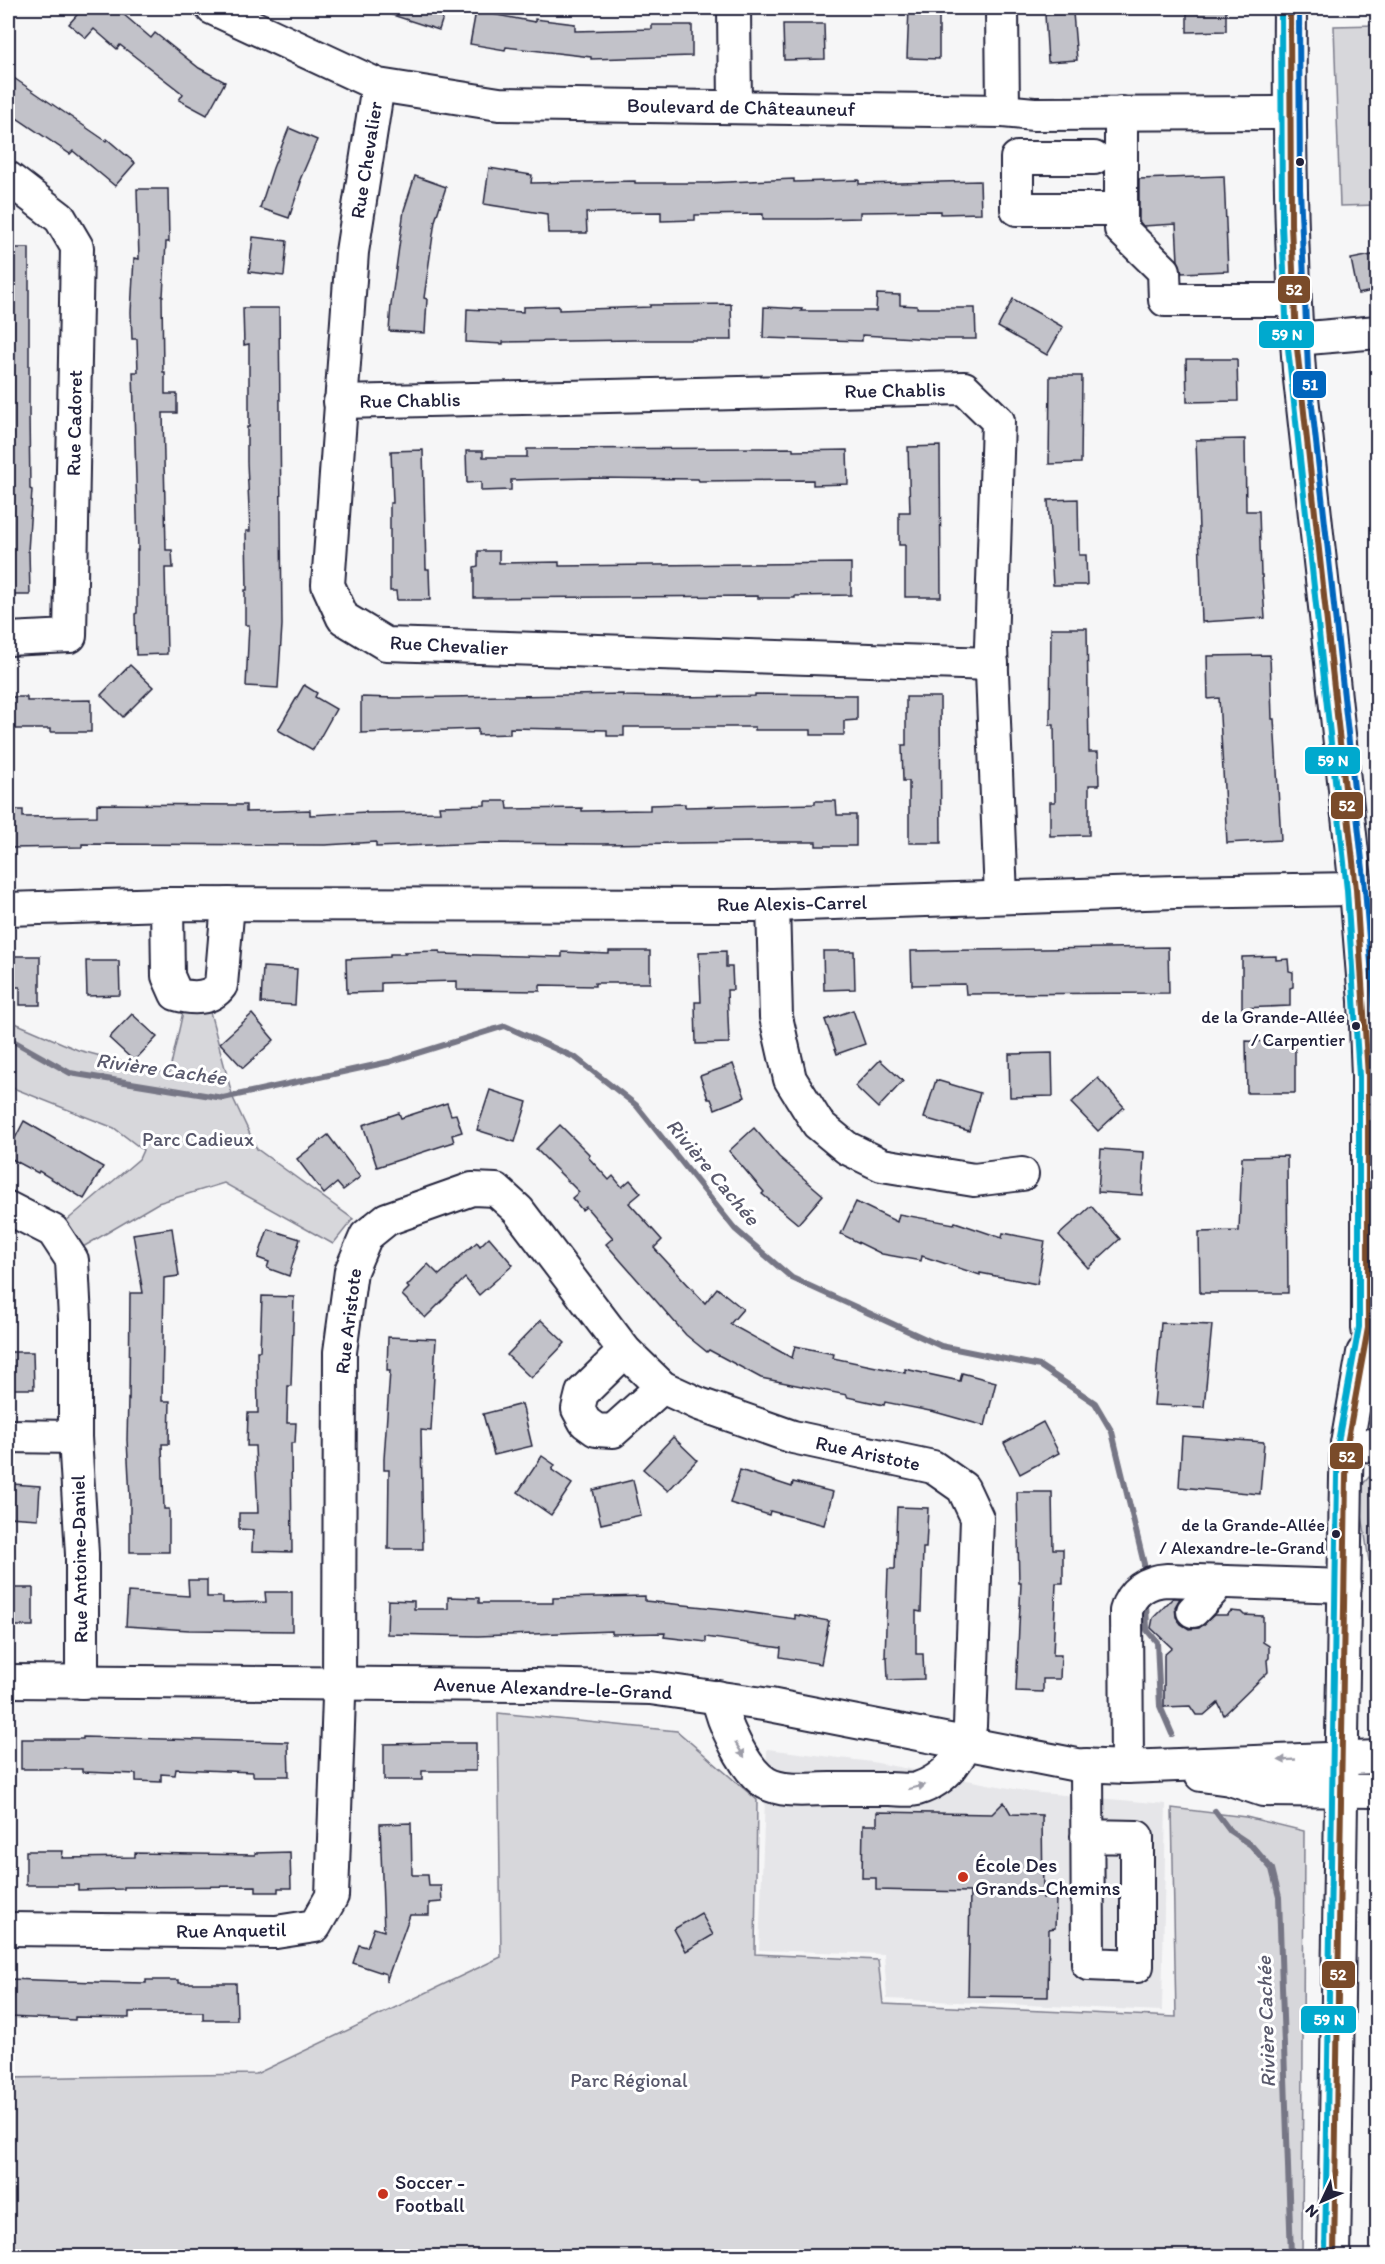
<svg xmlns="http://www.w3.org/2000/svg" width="1385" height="2264" viewBox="0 0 1385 2264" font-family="Itim,sans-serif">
  <rect width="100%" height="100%" fill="#f6f6f7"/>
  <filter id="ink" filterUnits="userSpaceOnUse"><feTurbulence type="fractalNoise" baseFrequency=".0167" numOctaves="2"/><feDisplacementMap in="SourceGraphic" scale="12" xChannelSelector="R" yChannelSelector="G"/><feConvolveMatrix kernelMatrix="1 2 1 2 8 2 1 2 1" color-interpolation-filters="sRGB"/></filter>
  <g filter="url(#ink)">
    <path fill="#e6e6e9" d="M767,1749l105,13 158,30 136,12 -4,207 -275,-12 -3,-45 -125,-4z"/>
    <g fill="#d7d7db" stroke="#7c7c8b" stroke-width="1.5">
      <path d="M1377,25v180l-37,1 -6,-180z"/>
      <path d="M206,997l27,101 24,51 96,70 -20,25 -109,-61 -66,20 -75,44 -18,-25 74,-63 4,-9 -29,-22 -106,-42v-66l70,30 91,24 16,-71z"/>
      <path d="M1369,1477l4,4 -1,81 -3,-1 -10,-66 3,-10z"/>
      <path d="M498,1713l179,18 80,69 -2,154 123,6 5,44 293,13 -4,-209 74,9 58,14 -2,425h-1294v-178l248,-4 245,-117z"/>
    </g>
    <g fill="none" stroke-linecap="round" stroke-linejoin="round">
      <g stroke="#767685" stroke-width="6">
        <path d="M8,1038l62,35 153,25 166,-36 116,-36 71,32 60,47 99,124 57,49 149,68 99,20 55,37 17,29 32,132v13"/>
        <path d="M1146,1600l1,30 10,12 3,64 12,28"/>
        <path d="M1215,1811l15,20 21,14 21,24 7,28 12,359"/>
      </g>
    </g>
    <g fill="#c2c2c9" stroke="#22223b" stroke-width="1.5">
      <path d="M83,8h33l35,30 4,-5 44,35 26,14 -18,33 -28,-15 4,-6 -63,-49 -3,4 -23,-20 -8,9 -17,-14z"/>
      <path d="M380,8h66l-7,22 -59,-19z"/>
      <path d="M909,8h30v51l-32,-1z"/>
      <path d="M1187,8h39v23l-39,1z"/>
      <path d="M476,11l59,11v-3l40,5v7l77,-2v-4h40v31l-101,3v-2l-85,-10 -1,3 -35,-6z"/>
      <path d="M1073,13l4,47 -29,2 -3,-47z"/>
      <path d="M783,24h41l1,35 -41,1z"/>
      <path d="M8,74l98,67 1,-2 28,24 -20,23 -42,-35 -3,3 -62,-42z"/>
      <path d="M289,128l28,12 -18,42h2l-12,36 -29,-10 13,-40z"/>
      <path d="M489,168l43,7 -1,8 104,-2v2h72l87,-4v3l65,-2v4l121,-3 1,32 -40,1v-3l-81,1v6l-43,1h-54v-5l-68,1v5l-34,1v-9l-75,1 1,20h-39l-1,-19 -63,-10z"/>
      <path d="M415,176l31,11 -11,34 -11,77 3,1 -2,34 -36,-2 2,-26 13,-95z"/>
      <path d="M1224,176l4,95 -46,2 -4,-12 -2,-37 -33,2 -4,-5v-42z"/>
      <path d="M137,189h31l1,53h-3l-3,54h-1l1,76h2v22h12v19h-14l3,137h6l1,18h-8l2,86 -31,1 -1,-41 2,-1v-63h1l-5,-178h5l-1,-33h-5l-1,-27 3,-54 5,1z"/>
      <path d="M253,237l34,4 -3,35 -35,-4z"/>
      <path d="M8,248h21v166l1,75 2,1 -4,61h1l1,44h-22z"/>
      <path d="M1377,254v36l-19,4 -7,-35z"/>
      <path d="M877,294l23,1v10l17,1v2h58l1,31h-44l-70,-4v6l-99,-3 1,-31 38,2 -1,2h75z"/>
      <path d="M1013,299l50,28 -16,28 -49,-28z"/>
      <path d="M731,304l1,36h-99l-130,2v2l-37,-2 1,-33 56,3v-5l36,-1v4l91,-3v-2z"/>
      <path d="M243,308h36l3,317 -4,63 -32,-2 3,-61h-4v-35h2l-1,-59h4l-3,-69v-35h2v-83l-5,1z"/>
      <path d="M1186,359h51l1,42 -51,1z"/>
      <path d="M1050,376h32l-1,87 -32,1z"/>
      <path d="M1245,439l1,72h13l2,64h1l3,43 -63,4 -6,-182z"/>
      <path d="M940,446l1,151h-36v-52h-6v-33h11l-2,-65z"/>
      <path d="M793,448v3l54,-1 1,34 -35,1v-5l-114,1 -1,-2 -108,-1 -79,2v10l-30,1v-9l-14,1 -1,-32h17v6h44v-8z"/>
      <path d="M423,450l3,119h3l1,31h-33l-1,-9h-6v-88h3l-2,-52z"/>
      <path d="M1078,499l1,56h7l1,30h-34l-5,-85z"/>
      <path d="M478,551h21v12l60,-1v4l292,-3v32l-56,1v2h-37v-2l-284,2v-31l4,-1z"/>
      <path d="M1051,628h36l2,124h9l1,33h-10v50l-39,1v-34h5l-1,-77h-4z"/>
      <path d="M1270,655l2,64h2l7,121 -54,3 -8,-145 -11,1 -1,-43z"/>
      <path d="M130,665l23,22 -30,30 -22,-22z"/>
      <path d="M304,685l13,8 -2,4 21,12 -23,41 -35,-20z"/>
      <path d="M623,694v2l52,1 80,-1v-2l102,1v25l-13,1v14h-33v-5h-56v-3h-131v9h-17v-6l-97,-2v6l-32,1v-6l-117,4v-36l35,1z"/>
      <path d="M8,697h19v4l64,-1v32h-41v-3h-42z"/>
      <path d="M906,697h34l1,146h-32v-62h-6l-1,-36h4z"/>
      <path d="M485,801h22l1,8 74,-1v3l68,-1v-5l35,-1v3l130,-3v-3h21l1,14h19v31h-40v-4h-51l-165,2 -115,-1 -109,4v-5l-51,3 -243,-1v3l-74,1v-38h15v7l74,-1v-12l149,1v7l64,-2v5l56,-3v1l74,-1 -1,-6 46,-1z"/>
      <path d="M1168,947l1,46 -203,1 -1,-10 -53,1 -1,-34z"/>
      <path d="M440,951v3l122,3v-5l47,2v-3h41v32h-55v3l-55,-1v6l-83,-1v-9l-76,2v9l-34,1 -1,-34 44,-2v-3h15l-1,-2z"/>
      <path d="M726,951v16h6l1,23h-6l2,53 -33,1 -1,-42h6l-2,-50z"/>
      <path d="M823,951h31l1,38 -31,1z"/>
      <path d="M8,956h32v49h-20v-18h-12z"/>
      <path d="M1276,956v4l12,-1 1,12 4,1v15l-3,1v18l-48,2v-51z"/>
      <path d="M86,961h33l1,34 -33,1z"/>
      <path d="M263,967l34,2 -2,36 -34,-2z"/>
      <path d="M853,1010l12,34 -28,10 -12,-34z"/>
      <path d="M132,1014l25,23 -23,24 -25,-23z"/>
      <path d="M252,1014l22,26 -31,28 -23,-25z"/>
      <path d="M1246,1041l49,2v50h-48z"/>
      <path d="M1052,1053l1,43 -43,1 -1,-43z"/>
      <path d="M880,1060l23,21 -25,27 -23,-22z"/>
      <path d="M733,1064l12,33 -30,12 -4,-10h-3l-8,-23z"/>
      <path d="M1098,1078l26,29 -26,24 -27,-28z"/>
      <path d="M936,1080l44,13 -11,38 -45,-13z"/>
      <path d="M490,1090l37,12 -12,40 -38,-12z"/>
      <path d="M447,1103l4,12 5,-1 6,18 -10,3 2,7 -77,25 -14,-42 36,-12 2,5z"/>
      <path d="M24,1121l79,46 -19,32 -45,-28 -1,2 -30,-16v-5z"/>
      <path d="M560,1125l30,30 -2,2 21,23 4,-4 9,11 8,-7 11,13 -12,10 33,37 -8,8 51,55 12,-15 26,21 -13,15 62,34 3,-12 39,8 -1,4 72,15v-4l55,12 2,-8 34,9 -11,44 -50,-14 -50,-10 -1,3 -37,-8v-2l-86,-17 -52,-28 -2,2 -21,-17 -80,-91 7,-6 -27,-31 -4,3 -10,-12 7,-6 -43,-43z"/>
      <path d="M754,1128l25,29 44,38 -25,29 -36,-30 2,-2 -35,-41z"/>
      <path d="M328,1135l32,42 -17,13 -6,-7 -13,11 -27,-35z"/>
      <path d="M1101,1149l43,3 -2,43 -44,-3z"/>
      <path d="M1287,1156l1,137h-88l-1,-61 40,-1 3,-74z"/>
      <path d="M856,1202l41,20 2,-8 55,10 1,-2 47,16 1,-5 42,8 -8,43 -57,-11v2l-58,-19 -1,5 -39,-7 -41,-20z"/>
      <path d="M1091,1206l29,33 -32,29 -29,-33z"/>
      <path d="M172,1228l7,48 -15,2 -2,123h8l-1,43h-7l2,65h5v43h-39v-54l-3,-58 1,-41 1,1 1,-107h13l-10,-59z"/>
      <path d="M268,1229l32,10 -11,37 -22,-8 2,-6 -11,-4z"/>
      <path d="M489,1237l24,28 -34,30 -14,-17 -40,40 -23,-23 7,-7 -2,-2 21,-22 11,11 38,-33 3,4z"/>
      <path d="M262,1296l32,1 -3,89h-3l-1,37h9l-1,20h-4l1,109 -40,-1 1,-21 -14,-1v-16h19l-3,-67h-8l1,-33h10l-1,-62h3z"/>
      <path d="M541,1320l24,23 -34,35 -24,-23z"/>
      <path d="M1161,1323l51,2 -8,82 -50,-2z"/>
      <path d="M388,1337l48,2 -5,92 -10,-1 2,119h-35l1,-79h-5v-11l6,-88h-3z"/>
      <path d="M8,1352h25l1,37h-26z"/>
      <path d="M522,1404l10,42 -38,9 -11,-41z"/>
      <path d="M1043,1422l16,31 -39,21 -16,-31z"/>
      <path d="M1182,1436l82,6 -4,52 -81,-7z"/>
      <path d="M673,1437l24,23 -29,31 -25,-22z"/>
      <path d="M542,1456l13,9 -3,5 20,14 -21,31 -33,-23z"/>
      <path d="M740,1470l52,17 1,-5 40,10 -9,33 -54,-14 -1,4 -39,-12z"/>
      <path d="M633,1480l8,35 -40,9 -8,-34z"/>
      <path d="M12,1484l28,2 -2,33 -30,-2v-25l4,1z"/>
      <path d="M1017,1492h35l1,57h10v34h-7l-3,72h8l-1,24h-17v13l-27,-1 5,-108h-2z"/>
      <path d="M897,1507l31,1 -2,40h-3l-2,64 -5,-1v43h7l1,25 -36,1 -1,-23h-2l3,-88h7z"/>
      <path d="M188,1580h19v17h16v6l43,-1 -1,-10h27v39l-103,-1 -63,-4 2,-34 61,4z"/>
      <rect x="8" y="1588" width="25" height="38"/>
      <path d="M645,1596v5l79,8 71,10v-4l34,6 -8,43 -41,-7 1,-9 -75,-11v5l-42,-5 1,-4 -53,1v-3l-134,5 -91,-2 1,-34 26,1v8h34v-12l31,1v5h74v-5z"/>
      <path d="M1173,1598h7l-5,9 1,10 5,7 8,5 10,-1 15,-13h13l4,-4 10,1 3,3 19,1v26l6,4v12l-2,2 1,12 -44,43 -6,-12 -14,12h-8l-6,-9 -26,1v-52l8,-7 -21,-20 2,-10z"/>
      <path d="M83,1737l205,5 1,34h-36v-4l-77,-3 -1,6 -14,-1v8l-25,-1v-7l-54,-2v-3h-61v-30h62z"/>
      <path d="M438,1743h38v28h-54v9h-38v-36z"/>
      <path d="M1004,1802l7,12 31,1 1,83h13l-1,30 -6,1 -1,68 -80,-1 2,-104 -94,-2v-12h-14l1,-53h14v-13l115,2z"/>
      <path d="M411,1823l1,52h16l1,11h12l1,16 -13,1v12h-19l-24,67v-8l-33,-11 6,-18 8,2 7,-19 10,3 -4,-107z"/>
      <path d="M26,1851h37l-1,7 73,-1v-4l120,2v-2l35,-1 1,36h-13v4h-22v-6l-132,1v2l-46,1v-5h-52z"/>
      <path d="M701,1913l12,22 -27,16 -12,-22z"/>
      <path d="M8,1979l88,3 50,1v-3h33v3h57l1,37h-34v-8h-74v6l-54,-1v3l-67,-3z"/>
    </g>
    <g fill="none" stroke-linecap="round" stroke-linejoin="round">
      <defs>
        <g id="minor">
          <path d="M212,8l166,77 121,19 504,7 31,3 255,-1"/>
          <path d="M734,8l1,99"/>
          <path d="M1002,8l1,103"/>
          <path d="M1290,8c-1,121 0,241 9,362l57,519 9,112 3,75v252l10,61"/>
          <path d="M378,85l-26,167 -24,333 15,33 43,26 606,20"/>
          <path d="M1121,113v116l43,42 1,29h129"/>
          <path d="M1094,158h-77v51h104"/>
          <path d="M8,178l52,40 17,29 -7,389 -62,3"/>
          <path d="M1296,339l82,-7"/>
          <path d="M340,402l624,-14 34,33 -7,226 10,250"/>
          <path d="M167,904l1,72 8,18c16,5 34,6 45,-9l7,-81"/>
          <path d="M773,905l3,112 14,62 28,45 29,24 35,17 92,15 48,-6"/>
          <path d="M8,909l159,-5 606,1 402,-13 181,-3"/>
          <path d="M8,1208l45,23 19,29 3,59v118l7,117v128"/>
          <path d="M625,1351l-43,42 -4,16 7,13 11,8 17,1 49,-44"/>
          <path d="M8,1436l67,1"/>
          <path d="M1347,1444l31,2"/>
          <path d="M1193,1611l19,-20 2,-9"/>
          <path d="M8,1681l525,4 117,3 120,17 307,60 50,2 251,-10"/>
          <path d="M1087,1765l1,199 49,2v-129l-50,-1"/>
          <path d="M1127,1767l-1,-156c5,-19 21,-30 41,-31l178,6"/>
          <path d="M1201,1775l29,4 33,11 115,1"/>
          <path d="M8,1929l268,3 39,-6 17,-30 7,-199 1,-345 11,-81 15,-35 21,-17 85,-30 24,1 22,20 107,141 37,36 37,17 94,33 140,30 30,21 14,30 -7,208c-5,29 -24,54 -53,63 -8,2 -19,0 -28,0 -20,0 -39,0 -59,0 -19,0 -47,4 -64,-6 -22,-13 -44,-62 -48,-86"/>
          <path d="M1334,2256l12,-779 1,-33 16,-91"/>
        </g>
      </defs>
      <use href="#minor" stroke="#22223b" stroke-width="36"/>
      <use href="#minor" stroke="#fff" stroke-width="32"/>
      <defs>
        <path id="bus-1" d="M1290,8l1,216 5,115 60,550 12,187v252l-21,116 -1,33 -12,779"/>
        <path id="bus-2" d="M1281,8l1,216 5,115 60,551 12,186v251l-21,115 -1,35 -12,779"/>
        <path id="bus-3" d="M1299,8l1,181 8,180 57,519 9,113 3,75 1,254"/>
      </defs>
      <use href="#bus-1" stroke="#fff" stroke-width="10"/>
      <use href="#bus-2" stroke="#fff" stroke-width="10"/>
      <use href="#bus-3" stroke="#fff" stroke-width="10"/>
      <use href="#bus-1" stroke="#7a4b2a" stroke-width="6"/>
      <use href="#bus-2" stroke="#00a9ce" stroke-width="6"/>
      <use href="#bus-3" stroke="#0065bd" stroke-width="6"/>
    </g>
    <defs><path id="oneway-solid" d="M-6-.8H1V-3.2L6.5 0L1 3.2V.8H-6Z" transform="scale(1.5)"/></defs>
    <g fill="#9c9ca7">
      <use href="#oneway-solid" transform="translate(740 1750) rotate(58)"/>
      <use href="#oneway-solid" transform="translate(1287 1760) rotate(177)"/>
      <use href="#oneway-solid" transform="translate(917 1787) rotate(-14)"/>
    </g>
  </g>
  <g fill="#22223b" stroke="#fff" stroke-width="2">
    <circle cx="1300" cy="162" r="5"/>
    <circle cx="1356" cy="1026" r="5"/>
    <circle cx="1336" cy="1534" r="5"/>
  </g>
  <g fill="#c8321e" stroke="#fff" stroke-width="2">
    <circle cx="963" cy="1877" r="6"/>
    <circle cx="383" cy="2194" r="6"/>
  </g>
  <g text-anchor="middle" stroke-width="6" stroke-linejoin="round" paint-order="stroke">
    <g font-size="18" fill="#22223b" stroke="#fff" text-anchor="end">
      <text x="1345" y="1023">de la Grande-Allée<tspan x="1345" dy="23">/ Carpentier</tspan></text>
      <text x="1325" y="1531">de la Grande-Allée<tspan x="1325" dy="23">/ Alexandre-le-Grand</tspan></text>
    </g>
    <g font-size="20" fill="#22223b" stroke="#fff">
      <text transform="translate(741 107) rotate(1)" y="7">Boulevard de Châteauneuf</text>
      <text transform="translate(366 160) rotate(-81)" y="7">Rue Chevalier</text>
      <text transform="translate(895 390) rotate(-1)" y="7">Rue Chablis</text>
      <text transform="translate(410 400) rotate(-1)" y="7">Rue Chablis</text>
      <text transform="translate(74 423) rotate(-89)" y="7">Rue Cadoret</text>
      <text transform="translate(449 645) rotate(3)" y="7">Rue Chevalier</text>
      <text transform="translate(792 903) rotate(-1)" y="7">Rue Alexis-Carrel</text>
      <text transform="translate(348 1321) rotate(-83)" y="7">Rue Aristote</text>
      <text transform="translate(868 1453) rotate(12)" y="7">Rue Aristote</text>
      <text transform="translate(79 1559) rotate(-91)" y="7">Rue Antoine-Daniel</text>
      <text transform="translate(553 1688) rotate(2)" y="7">Avenue Alexandre-le-Grand</text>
      <text transform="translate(231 1930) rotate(-1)" y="7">Rue Anquetil</text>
    </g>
    <g font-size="20" fill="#58586b" stroke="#fff">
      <text x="198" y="1146">Parc Cadieux</text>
      <text x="629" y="2087">Parc Régional</text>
    </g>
    <g font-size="20" fill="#22223b" stroke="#fff" text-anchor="start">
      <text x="975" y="1872">École Des<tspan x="975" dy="23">Grands-Chemins</tspan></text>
      <text x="395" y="2189">Soccer -<tspan x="395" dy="23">Football</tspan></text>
    </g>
    <g font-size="21" font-style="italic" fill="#5a5a6d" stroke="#fff">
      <text transform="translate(161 1069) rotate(8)" y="7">Rivière Cachée</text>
      <text transform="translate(713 1172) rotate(50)" y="7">Rivière Cachée</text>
      <text transform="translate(1266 2022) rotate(-92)" y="7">Rivière Cachée</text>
    </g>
  </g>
  <g stroke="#fff" stroke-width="2">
    <rect x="1277" y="275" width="34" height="29" rx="6" fill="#7a4b2a"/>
    <rect x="1258" y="320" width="57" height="29" rx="6" fill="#00a9ce"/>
    <rect x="1292" y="370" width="35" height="29" rx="6" fill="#0065bd"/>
    <rect x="1304" y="746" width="57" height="29" rx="6" fill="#00a9ce"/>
    <rect x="1330" y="791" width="34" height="29" rx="6" fill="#7a4b2a"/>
    <rect x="1329" y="1442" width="35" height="28" rx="6" fill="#7a4b2a"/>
    <rect x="1321" y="1960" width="35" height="29" rx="6" fill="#7a4b2a"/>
    <rect x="1300" y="2005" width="57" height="29" rx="6" fill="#00a9ce"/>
  </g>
  <g font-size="16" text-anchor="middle" font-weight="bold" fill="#fff">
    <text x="1294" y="295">52</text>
    <text x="1287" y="340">59 N</text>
    <text x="1310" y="390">51</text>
    <text x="1333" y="766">59 N</text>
    <text x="1347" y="811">52</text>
    <text x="1347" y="1462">52</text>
    <text x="1338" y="1980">52</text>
    <text x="1329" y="2025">59 N</text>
  </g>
  <rect width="1385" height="2264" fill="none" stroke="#fff" stroke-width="30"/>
  <rect x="15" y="15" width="1355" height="2234" fill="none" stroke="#22223b" stroke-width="2" filter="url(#ink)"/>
  <g transform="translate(1322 2201) rotate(226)" stroke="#ffffff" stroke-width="4.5" paint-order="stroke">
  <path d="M0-4.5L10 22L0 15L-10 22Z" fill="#22223b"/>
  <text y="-9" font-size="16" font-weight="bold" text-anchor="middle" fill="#22223b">N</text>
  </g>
</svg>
